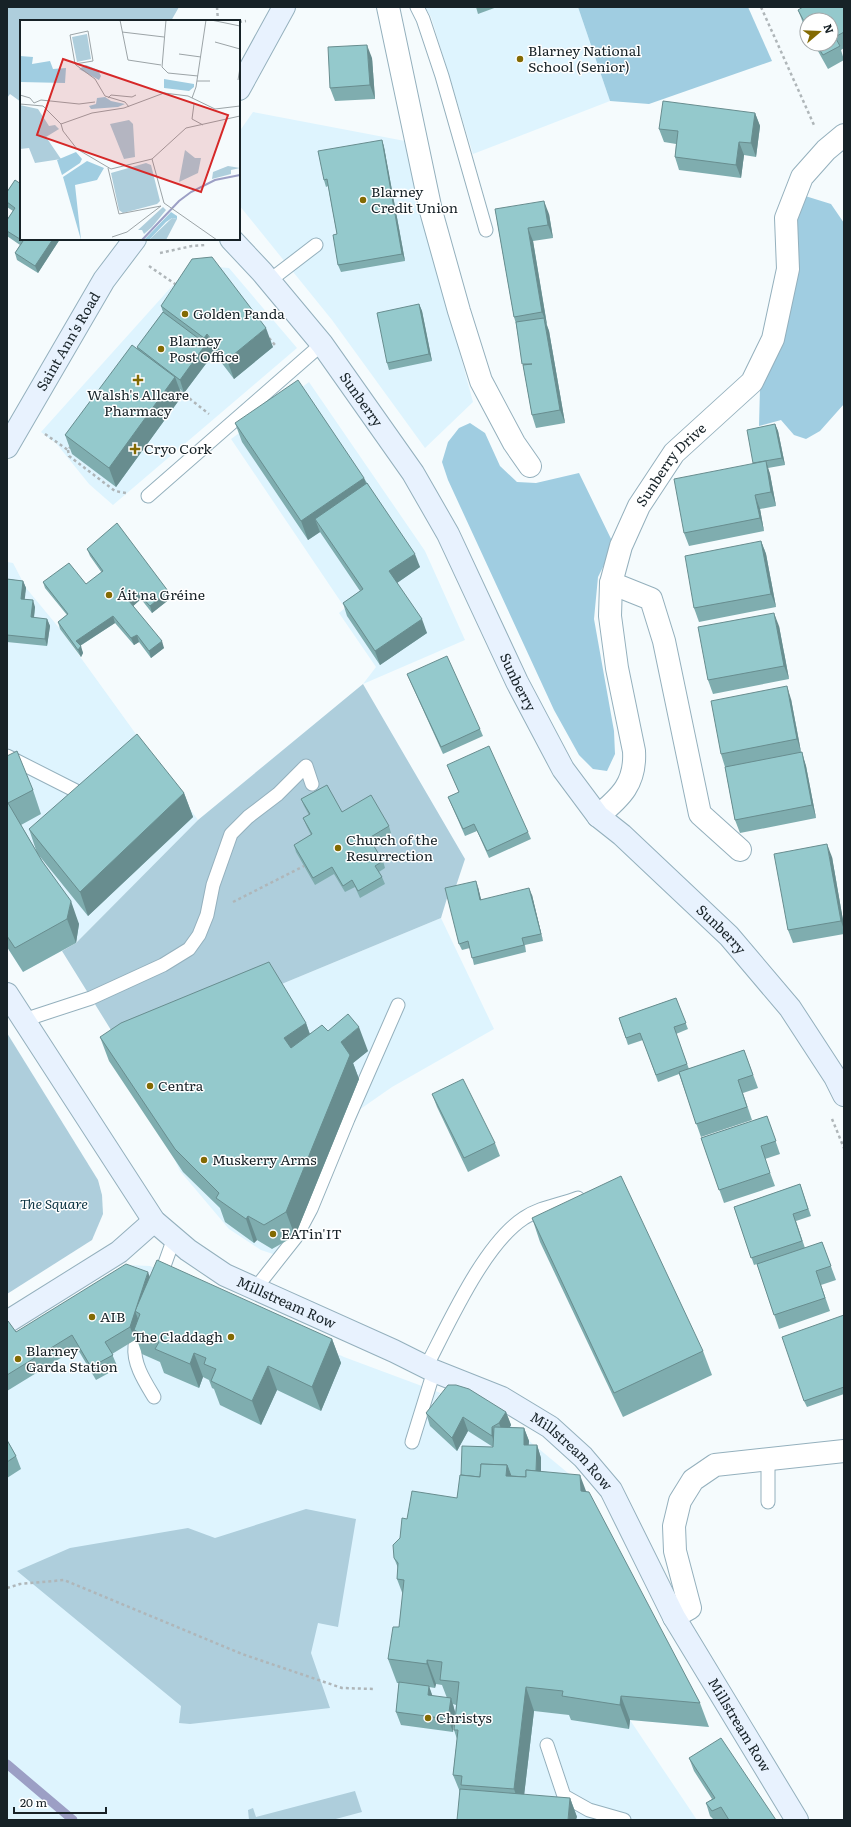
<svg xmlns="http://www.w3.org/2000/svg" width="851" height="1827" viewBox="0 0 851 1827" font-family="Literata,serif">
  <rect width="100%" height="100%" fill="#f5fbfd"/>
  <g fill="#def4fe">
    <path d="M425,7h153l32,94 -137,53 -42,-137z"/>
    <path d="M253,112l152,29 9,42 59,219 -48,46 -93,-128 -93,-115v-73z"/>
    <path d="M191,265l38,3 68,80 -184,157 -24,-21 -33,-41 -15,-11z"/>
    <path d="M309,382l116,169 40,89 -102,44 13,-17 -37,-54 6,-5 -114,-169z"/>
    <path d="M7,562l6,1 13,25 34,41 138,191 -122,123 -53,29 -16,-25z"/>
    <path d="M441,918l53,111 -102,58 -33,23 -42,101 -32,47 -24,-8 -32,-21 -49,-58 -56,-120 6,-4z"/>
    <path d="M127,1265l23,1 194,91 153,57 77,64 24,38 111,211 -79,-7 67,100h-690v-481z"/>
  </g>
  <g fill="#aecedc">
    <path d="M7,7h172l-8,14h-150v81l-11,-8 -3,4z"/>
    <path d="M363,684l102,175 -11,33 -6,3 -7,23 -311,129 -6,4 -62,-100 14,-8 122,-123z"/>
    <path d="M7,1033l91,147 4,15 1,19 -11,26 -85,54z"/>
    <path d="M306,1509l50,10 -18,108 -20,-4 -7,30 19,55 -140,16 -11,-1 2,-17 -164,-135 53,-23 118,-20 27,10z"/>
    <path d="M355,1791l7,21 -30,8h-83l-1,-10 5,-2 3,9z"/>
  </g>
  <g fill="#a0cde1">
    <path d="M578,7h170l24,54 -123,43 -39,-3z"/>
    <path d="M802,195l29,9 13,19v181l-24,27 -14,8 -12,-4 -13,-15 -22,6 1,-38 37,-176z"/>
    <path d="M470,423l15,10 15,33 17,16 19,1 43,-10 35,72 -16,32 -4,42 20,112 1,23 -8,17 -14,-2 -14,-14 -25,-45 -106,-230 -6,-18 6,-20 11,-14z"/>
  </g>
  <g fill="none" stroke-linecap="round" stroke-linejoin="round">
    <path stroke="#9c9fc5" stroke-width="9" d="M7,1764l66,56"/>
    <defs>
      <g id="lane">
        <path d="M417,7l6,12 19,57 44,154"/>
        <path d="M269,281l47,-36"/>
        <path d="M148,496l174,-152"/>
        <path d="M7,756l75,38"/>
        <path d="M24,1020l67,-22 72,-33 26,-16 10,-14 8,-20 6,-30 18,-51 17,-17 30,-23 28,-28 6,18"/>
        <path d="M159,1280l15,-42"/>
        <path d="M255,1289l41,-52 15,-28 37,-90 50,-114"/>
        <path d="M143,1325c-2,6 -7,14 -8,21 -2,18 10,36 19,51"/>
        <path d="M426,1367c23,-44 58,-123 98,-149 16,-11 36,-13 54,-20"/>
        <path d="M412,1442l22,-71"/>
        <path d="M768,1460v42"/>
        <path d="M547,1745l17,51 25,14 35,10"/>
      </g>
      <g id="street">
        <path d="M388,7l43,204 28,100 22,70 33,62 16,23"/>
        <path d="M611,583l40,16 13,42 36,173 40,36"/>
        <path id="s1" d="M598,816c23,-19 38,-33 36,-65l-17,-83 -7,-52 1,-33 10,-37 18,-40 35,-53 78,-71 21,-43 15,-70 -2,-51 16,-41 24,-27 18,-15"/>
        <path d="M674,1617l16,-9 -15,-57 -1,-25 6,-25 13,-21 22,-15 129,-14"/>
      </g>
      <g id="secondary">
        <path d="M239,89l45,-82"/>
        <path id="s2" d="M231,239l31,33 60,72 91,129 35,61 69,148 46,87 35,47 24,19 107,101 61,72 45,69 9,18"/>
        <path id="s3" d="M7,447l97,-167 31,-41"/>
        <path id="s4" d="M7,994l147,227 34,29 37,25 169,76 40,20 68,27 48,29 33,30 28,33 63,127 123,203"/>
        <path d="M7,1322l112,-70 35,-31"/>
      </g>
    </defs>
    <use href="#lane" stroke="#94b0bd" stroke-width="15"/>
    <use href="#street" stroke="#94b0bd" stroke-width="24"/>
    <use href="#secondary" stroke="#94b0bd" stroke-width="24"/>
    <g stroke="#afb6b9" stroke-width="2.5" stroke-dasharray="3 3" stroke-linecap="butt">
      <path d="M217,7l1,14"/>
      <path d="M761,7l53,118"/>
      <path d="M239,22l7,-1"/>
      <path d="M160,253l32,-7 14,-1"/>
      <path d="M149,266l29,20"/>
      <path d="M269,338l6,7"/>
      <path d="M180,391l29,23"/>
      <path d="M45,434l23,16 3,-4"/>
      <path d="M68,450l1,6 46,35 11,2"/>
      <path d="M233,902l71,-36"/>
      <path d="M832,1119l12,29"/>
      <path d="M7,1588l13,-4 44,-4 178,74 100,34 33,1"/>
    </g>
    <use href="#lane" stroke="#fff" stroke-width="13"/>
    <use href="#street" stroke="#fff" stroke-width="22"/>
    <use href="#secondary" stroke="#e8f2fe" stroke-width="22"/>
  </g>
  <g fill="#7fadaf" fill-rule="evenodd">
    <path d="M476,7h21l-19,7z"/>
    <path d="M844,7v41l-3,2 3,10 -16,9 -14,-25h17l-24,-24v11l-4,-8 -5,-13z"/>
    <path d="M372,58l3,41 -40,2 -5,-13z"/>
    <path d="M755,113l5,13 -4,31 -12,-2 -3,23 -62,-8 -4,-13 1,-13 -12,-2 -5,-13z"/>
    <path d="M382,140l2,7 21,114 -64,11 -3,-7 -1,-31 -9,-48 -2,1 -2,-7z"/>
    <path d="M15,180l6,59h39l-22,34 -21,-13 -2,-7 5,-8 -13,-9v-16l6,-9 -6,-4v-15z"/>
    <path d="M495,209l54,5 4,24 -20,3 14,84 2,6 16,92 -29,5 -4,-13 -9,-50 -7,-41 -2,-7z"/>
    <path d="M419,304l3,7 10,50 -43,9 -2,-7z"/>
    <path d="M161,306l112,41 -39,32 -20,-26 -30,40 -4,-4 2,7 -66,91 -44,-33 -7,-19 72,-87 26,-36z"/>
    <path d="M235,423l129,55 3,5 53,84 -23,16 30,50 -47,32 -33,-49 -4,-13 17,-12 -40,-59 -12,8 -66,-98z"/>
    <path d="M775,424l3,7 7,34 -17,3 2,6 6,32 -16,3 4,22 -75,15 -5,-13 69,-70z"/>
    <path d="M761,541l5,13 10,53 -77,15 -5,-14z"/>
    <path d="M87,549l84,49 -19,15 -11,-14 -8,7 31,42 -13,10 -12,-16 -5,3 -19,-22 -35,23 3,7 -2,4 -21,-28 -2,-7 9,-7 -22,-27 -2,-6 43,2 16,-11 -12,-17z"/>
    <path d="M7,579l16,2 3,7 -2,11 11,8 -1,11 13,1 3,7 -3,20 -40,-4z"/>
    <path d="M779,626l10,53 -76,15 -5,-14z"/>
    <path d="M407,674l73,55 3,7 -40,18 -33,-73z"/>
    <path d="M791,699l10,53 5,14 10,52 -76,15 -5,-13 -10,-53 -4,-13z"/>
    <path d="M7,756l26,34 8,24 -20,11 58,99 -3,19 -53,29 -16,-25z"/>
    <path d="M447,765l81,67 3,7 -42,19 -12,-27 -12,5 -14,-32 -3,-7 11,-5z"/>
    <path d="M184,793l9,24 -105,99 -51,-63 -8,-24z"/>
    <path d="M301,799l88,27 2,7 -18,11 10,17 2,7 -6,4 3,5 3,7 -25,14 -5,-11 -10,5 -11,-18 -19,11 -19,-33 -2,-7 17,-10 -5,-10 -3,-7 6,-3 -5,-9z"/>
    <path d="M832,857l12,69v8l-51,9 -5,-13z"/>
    <path d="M478,887l3,13 51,-5 11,46 -18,4 1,7 -52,13 -4,-17 -8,2 -3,-6z"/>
    <path d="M676,998l12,31 -12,5 13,35 55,-19 14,38 -15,5 9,27 -51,17 -22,-63 -21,8 -15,-42 -15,5 -9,-27z"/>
    <path d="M306,1023l4,11 18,-3 40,20 -15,12 6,16 -64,157 -23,13 -15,-9 -3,3 -29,-21 -5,-14 -37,-36 -74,-111 -9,-24z"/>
    <path d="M432,1094l63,49 5,13 -32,16 -31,-65z"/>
    <path d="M767,1116l13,38 -15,5 10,27 -51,17 -23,-65z"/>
    <path d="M800,1184l11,32 -15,5 9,27 17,-6 14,38 -15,5 9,26 -51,18 -22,-65 -3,1 -20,-58z"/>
    <path d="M532,1218l171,133 9,24 -89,42 -83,-175z"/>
    <path d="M149,1277l183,62 9,24 -20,48 -44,-21 -16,35 -41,-20 -6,-16 -2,-1 -3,-8 -6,-3 -4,11 -35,-15 -4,-11 -18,-8 -6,-17 -1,3 -23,14 6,14 -22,12 -19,-32 -70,43v-69l9,10z"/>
    <path d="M844,1315v79l-37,13 -3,-6z"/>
    <path d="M506,1412l5,13 -1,2 14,1 5,13 -1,4h9l4,13v14l45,19 114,212 9,24 -79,-7 -1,9 -58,-9 -2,-5 -35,-4 -10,84 46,3 7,19 -117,-25 -7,-17 4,-36 -3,-9 2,-25 -3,-1 2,8 -2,20 -52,-7 -5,-13 3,-29h-2l-9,-24 11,-32 4,-32 -6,-16 1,-11 -4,-10 6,-20 7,-19 50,-21 4,-23 32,-28 -25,-16 -11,20 -27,-25 -4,-13zM436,1684l6,1 5,13 -15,-2 -3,-9 6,1z"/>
    <path d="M7,1440l9,16 5,13 -14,9z"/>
    <path d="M689,1758l87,62h-62l-4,-4 -4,-13 6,-4 -18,-28z"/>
  </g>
  <g fill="#688d8f">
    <path d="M367,45l5,13 3,41 -5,-14z"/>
    <path d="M755,113l5,13 -4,31 -5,-14z"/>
    <path d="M382,140l2,7 21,114 -3,-7z"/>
    <path d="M739,142l5,13 -3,23 -5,-13z"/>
    <path d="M544,201l5,13 4,24 -5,-13z"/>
    <path d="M528,228l5,13 14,84 -5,-13z"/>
    <path d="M53,239h7l-22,34 -3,-7z"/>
    <path d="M419,304l3,7 10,50 -3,-7z"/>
    <path d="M544,318l5,13 16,92 -5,-13z"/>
    <path d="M266,328l7,19 -39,32 -7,-19z"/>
    <path d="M207,334l7,19 -30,40 -4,-13 26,-36 -2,-6z"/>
    <path d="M175,377l7,19 -66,91 -7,-19z"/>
    <path d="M775,424l3,7 7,34 -3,-7z"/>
    <path d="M766,461l4,13 6,32 -5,-14z"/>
    <path d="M364,478l7,19 -56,22 5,13 -12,8 -7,-19z"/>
    <path d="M755,495l5,14 4,22 -4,-13z"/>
    <path d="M761,541l5,13 10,53 -5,-13z"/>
    <path d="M415,554l5,13 -26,18 -5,-14z"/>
    <path d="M23,581l3,7 -2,18 -3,-7z"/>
    <path d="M168,591l3,7 -19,15 -2,-7z"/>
    <path d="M138,593l3,6 -10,9 -2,-7z"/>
    <path d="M33,600l2,7 -2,17 -2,-7z"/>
    <path d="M774,613l5,13 10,53 -5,-13z"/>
    <path d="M113,616l2,7 -37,24 -2,-6z"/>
    <path d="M47,619l3,7 -3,20 -2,-7z"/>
    <path d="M422,619l5,14 -47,32 -5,-14z"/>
    <path d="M137,635l2,7 -5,3 -3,-7z"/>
    <path d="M162,641l2,7 -13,10 -2,-7z"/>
    <path d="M81,646l2,7 -2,4 -3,-7z"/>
    <path d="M787,686l4,13 10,53 -4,-13z"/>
    <path d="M802,752l4,14 10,52 -4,-13z"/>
    <path d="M184,793l9,24 -105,99 -8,-24z"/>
    <path d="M827,844l5,13 12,69v4l-3,-9z"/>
    <path d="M476,881l2,6 5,20 -3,-7z"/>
    <path d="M529,888l3,7 11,46 -2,-7z"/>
    <path d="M71,901l8,23 -3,19 -9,-24z"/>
    <path d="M306,1023l8,24 -22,15 -8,-24z"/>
    <path d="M359,1027l9,24 -15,12 6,16 -64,157 -9,-24 55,-170z"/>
    <path d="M248,1216l9,24 -3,3 -8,-24z"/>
    <path d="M148,1272l5,13 -13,29 -5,-3z"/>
    <path d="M135,1311l5,13 -6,6 2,7 -1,3 -5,-13z"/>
    <path d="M332,1339l9,24 -20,48 -9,-24z"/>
    <path d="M194,1353l9,24 -4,11 -9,-24z"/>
    <path d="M268,1366l9,24 -16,35 -9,-24z"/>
    <path d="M506,1412l5,13 -7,12 -5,-14z"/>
    <path d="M463,1417l5,14 -11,20 -5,-13z"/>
    <path d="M492,1427l5,13 -1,9 -4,-13z"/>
    <path d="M524,1428l5,13 -1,17 -4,-13z"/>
    <path d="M537,1445l4,13v36l-5,-13z"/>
    <path d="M507,1465l8,21 -9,-10z"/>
    <path d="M580,1475l9,24 -8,-8z"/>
    <path d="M427,1660l9,24 -1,4 -8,-24z"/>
    <path d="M429,1686l5,14 -6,-5z"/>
    <path d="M526,1687l8,24 -12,102 -8,-24z"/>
    <path d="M621,1696l9,24 -1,9 -9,-24z"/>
    <path d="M451,1698l4,14 -2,20 -5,-13z"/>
    <path d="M570,1798l7,19 -1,3h-8z"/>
  </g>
  <g fill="#94c9cc" stroke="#688d8f">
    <path d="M803,7h41v25l-9,5 5,9 -17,9 -7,-11h15v-24h-24v7l-9,-17z"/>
    <path d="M367,45l3,40 -40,3 -2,-41z"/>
    <path d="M663,101l92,12 -4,30 -12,-1 -3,23 -61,-8 3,-26 -19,-2z"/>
    <path d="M382,140l20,114 -64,11 -5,-30 4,-1 -5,-27 -5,-28 -3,1 -6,-29z"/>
    <path d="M15,180l6,4v55h32l-18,27 -20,-13 8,-12 -16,-10v-11l8,-12 -8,-6v-10z"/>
    <path d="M544,201l4,24 -20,3 14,84 -28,5 -19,-108z"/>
    <path d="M212,257l54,71 -39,32 -20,-26 -3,4 -43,-32 31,-47z"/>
    <path d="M419,304l10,50 -42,9 -10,-50z"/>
    <path d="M163,312l43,32 -26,36 -43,-33z"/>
    <path d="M544,318l16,92 -28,5 -9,-50 9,-1h-10l-6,-42z"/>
    <path d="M132,345l43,32 -66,91 -44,-33z"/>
    <path d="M298,380l66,98 -63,43 -66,-98z"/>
    <path d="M775,424l7,34 -29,5 -6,-33z"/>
    <path d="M766,461l5,31 -16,3 5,23 -76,15 -10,-54z"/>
    <path d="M367,483l48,71 -26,17 33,48 -47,32 -32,-48 20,-14 -48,-70z"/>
    <path d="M117,523l51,68 -18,15 -12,-13 -9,8 33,40 -13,10 -12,-16 -6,3 -18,-22 -37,25 5,5 -3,4 -20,-28 10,-8 -25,-32 26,-19 17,21 17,-13 -16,-22z"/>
    <path d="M761,541l10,53 -77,14 -9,-52z"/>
    <path d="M7,579l16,2 -2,18 12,1 -2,17 16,2 -2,20 -38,-4z"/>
    <path d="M774,613l10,53 -76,14 -10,-53z"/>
    <path d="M447,656l33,73 -39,18 -34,-73z"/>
    <path d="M787,686l10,53 -76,15 -10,-53z"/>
    <path d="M137,734l47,59 -104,99 -51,-63z"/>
    <path d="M489,746l39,86 -41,19 -13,-27 -11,5 -15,-32 11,-5 -12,-27z"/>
    <path d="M17,751l16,39 -25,13 34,58 29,40 -4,18 -52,29 -8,-12v-180z"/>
    <path d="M802,752l10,53 -77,15 -10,-53z"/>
    <path d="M327,785l15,27 29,-17 18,31 -20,12 14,23 -8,5 7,11 -24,14 -6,-11 -9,6 -11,-19 -19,11 -19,-33 18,-11 -9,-16 7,-4 -9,-15z"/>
    <path d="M827,844l14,77 -53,9 -14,-76z"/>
    <path d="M476,881l4,19 49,-12 12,46 -19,4 2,7 -52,13 -4,-17 -9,3 -14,-56z"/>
    <path d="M269,962l37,61 -22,15 7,10 31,-23 6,6 20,-17 11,13 -18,15 9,13 -64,157 -22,13 -16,-9 -2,3 -30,-21 3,-5 -44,-44 -75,-112 21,-14z"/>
    <path d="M676,998l10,25 -12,4 13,37 -31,11 -16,-42 -14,5 -7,-20z"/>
    <path d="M744,1050l9,25 -15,5 9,27 -51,17 -17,-52z"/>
    <path d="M463,1079l32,64 -31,15 -32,-64z"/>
    <path d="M767,1116l9,25 -15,5 9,27 -51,17 -18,-52z"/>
    <path d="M621,1176l82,175 -89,42 -82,-175z"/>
    <path d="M800,1184l8,25 -15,5 9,27 -51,17 -17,-51z"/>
    <path d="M822,1242l9,24 -15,5 9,27 -51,17 -17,-51z"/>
    <path d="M157,1260l175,79 -20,48 -44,-21 -16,35 -41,-20 5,-12 -12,-5 2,-6 -12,-5 -4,11 -35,-15 4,-7 -25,-12 6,-16 -5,-3z"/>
    <path d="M126,1264l22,8 -18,55 -25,15 8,13 -22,12 -19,-32 -65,40v-53l1,-1 8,11z"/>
    <path d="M844,1315v72l-40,14 -22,-64z"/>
    <path d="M448,1385h8l13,4 37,23 -7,11 -7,4v9l-29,-19 -11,21 -26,-25z"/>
    <path d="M494,1427l30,1v17h13l-1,26 -10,-1v7l-15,-1 -4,-11 -26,-1 -1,13 -19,-2 1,-29 31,1z"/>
    <path d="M7,1440l9,16 -9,6z"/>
    <path d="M481,1464l26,1 -1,11 20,1v-7l54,5 1,16 8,1 111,211 -79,-7 -1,9 -58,-9 1,-5 -37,-4 -12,102 -53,-4 1,-9 -9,-1 5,-45h-4l5,-48 -19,-2 2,-18 -15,-2v4l-39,-5 5,-32h6l5,-47 -7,-1 1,-16 -4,-5 -1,-13 7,-7 2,-20 5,1 5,-28 45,7 3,-23 20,2z"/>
    <path d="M399,1682l30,4 -1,9 23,3 -3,21 -52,-7z"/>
    <path d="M721,1738l55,82h-47l-8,-13 -9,4 -6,-8 9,-5 -26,-40z"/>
    <path d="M460,1789l110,9 -2,22h-111z"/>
  </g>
  <g fill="#836a03" stroke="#fff" stroke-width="1.5">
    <circle cx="520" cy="59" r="4"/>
    <circle cx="363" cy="200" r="4"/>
    <circle cx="185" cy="314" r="4"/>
    <circle cx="161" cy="349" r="4"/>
    <path d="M136 374h4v4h4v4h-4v4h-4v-4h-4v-4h4z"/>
    <path d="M133 443h4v4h4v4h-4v4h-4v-4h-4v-4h4z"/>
    <circle cx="109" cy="595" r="4"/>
    <circle cx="338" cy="848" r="4"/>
    <circle cx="150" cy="1086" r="4"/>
    <circle cx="204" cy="1160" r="4"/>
    <circle cx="273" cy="1234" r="4"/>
    <circle cx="92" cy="1317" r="4"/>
    <circle cx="231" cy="1337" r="4"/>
    <circle cx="18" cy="1359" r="4"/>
    <circle cx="428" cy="1718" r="4"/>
  </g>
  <g text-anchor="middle" stroke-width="3" stroke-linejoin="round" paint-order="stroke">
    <g font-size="14" fill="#172227" stroke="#fff" text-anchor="start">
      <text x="528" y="56">Blarney National<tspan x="528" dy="16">School (Senior)</tspan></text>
      <text x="371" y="197">Blarney<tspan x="371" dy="16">Credit Union</tspan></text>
      <text x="193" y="319">Golden Panda</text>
      <text x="169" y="346">Blarney<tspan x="169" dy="16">Post Office</tspan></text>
      <text x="138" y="400" text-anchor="middle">Walsh's Allcare<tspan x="138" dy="16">Pharmacy</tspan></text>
      <text x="144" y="454">Cryo Cork</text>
      <text x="117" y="600">Áit na Gréine</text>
      <text x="346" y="845">Church of the<tspan x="346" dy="16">Resurrection</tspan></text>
      <text x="158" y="1091">Centra</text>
      <text x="212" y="1165">Muskerry Arms</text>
      <text x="281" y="1239">EATin'IT</text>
      <text x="100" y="1322">AIB</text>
      <text x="223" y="1342" text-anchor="end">The Claddagh</text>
      <text x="26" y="1356">Blarney<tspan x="26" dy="16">Garda Station</tspan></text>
      <text x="436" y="1723">Christys</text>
    </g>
    <g font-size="14" fill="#172227" stroke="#fff">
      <text dy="5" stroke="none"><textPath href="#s3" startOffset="122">Saint Ann's Road</textPath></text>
      <text dy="5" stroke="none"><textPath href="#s2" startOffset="207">Sunberry</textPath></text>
      <text dy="5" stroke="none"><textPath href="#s1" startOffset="383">Sunberry Drive</textPath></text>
      <text dy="5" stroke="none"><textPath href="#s2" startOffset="531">Sunberry</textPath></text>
      <text dy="5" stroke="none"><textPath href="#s2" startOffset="855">Sunberry</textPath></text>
      <text dy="5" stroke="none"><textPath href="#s4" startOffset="427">Millstream Row</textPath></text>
      <text dy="5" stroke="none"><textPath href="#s4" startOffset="751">Millstream Row</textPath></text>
      <text dy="5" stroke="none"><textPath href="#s4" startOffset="1075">Millstream Row</textPath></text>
    </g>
    <g font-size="14" font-style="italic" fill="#0b3443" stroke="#fff">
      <text x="54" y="1209">The Square</text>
    </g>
  </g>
  <g transform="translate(20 20)">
    <rect width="220" height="220" fill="#f5fbfd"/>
    <path d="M67,14l4,25 -14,3 -5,-25zM0,85l18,4 11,17 6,-1 4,4 -13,8 15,22 -26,4 -6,-15 -9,1zM109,100l4,4 2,33 -11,2 -14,-35zM165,130l10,8h6l-3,15 -19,9zM126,143l5,2 9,36 -3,3 -34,9 -4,-3 -8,-37zM208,146l12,2 -9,2v4l-19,5 1,-7zM143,187l3,3 -14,17 -8,7 -2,-4h-4zM152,198l5,1 -11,21h-17z" fill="#aecedc"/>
    <path d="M0,36l13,1 -1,7 18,-3 3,8 13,-1 -1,15 -45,-1zM66,45l12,5 3,6 -2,4 -20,-11zM144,59l30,5v3l-5,4 -25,-3zM85,77l6,4 14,3 -7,3 -27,2 -2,-3 7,-2 1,-6zM56,132l6,7 -2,4 -18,12 -5,-15zM67,141l17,7 -7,12 -22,5 6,55 -18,-63zM151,192l6,4v3l-5,-1 -6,4 -17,18h-5z" fill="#a0cde1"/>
    <path fill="none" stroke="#9c9fc5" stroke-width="2" d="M122,220l37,-39 12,-9 24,-12 25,-5"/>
    <path fill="none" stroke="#9ca4a7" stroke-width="1" d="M100,0l8,40 33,5M146,0l-4,47 6,6 30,3M191,0l29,6M102,12l42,5M195,22l25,7M159,34l22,3M55,44l18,-3 -5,-30 -18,4 5,29 1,1 19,14 10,17 20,6 4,5M218,60l2,-12M177,61h13M0,75l10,3 4,5 7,-3 38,4 16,-2M88,78l3,-3 21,2 4,-2M172,78l4,-11 10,-67M0,84l23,2 18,18 31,-11 32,-5 40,-15 24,3 27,13 25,-3M174,84l-2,15 11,6M41,104l2,7 14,18 34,20 41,-10 34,-31 54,-12M132,139l12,44M88,148l11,46 42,-8M144,183l53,37M92,217l15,-5 34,-26"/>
    <path fill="#d62828" fill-opacity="0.15" stroke="#d62828" stroke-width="2" d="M43,39l165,56 -27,77 -164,-57z"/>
    <rect width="220" height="220" fill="none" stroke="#172227" stroke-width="2"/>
  </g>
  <rect width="851" height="1827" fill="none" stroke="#172227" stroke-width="16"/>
  <g transform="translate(819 32) rotate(71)"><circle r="19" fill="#ffffff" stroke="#a2a7a9"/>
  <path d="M0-3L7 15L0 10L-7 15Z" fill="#836a03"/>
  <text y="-6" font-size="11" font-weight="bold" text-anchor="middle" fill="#172227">N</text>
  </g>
  <path d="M14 1807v6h92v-6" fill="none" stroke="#172227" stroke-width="2"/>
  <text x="20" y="1807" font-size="12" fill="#172227" stroke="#ffffff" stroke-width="3" paint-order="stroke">20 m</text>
</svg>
